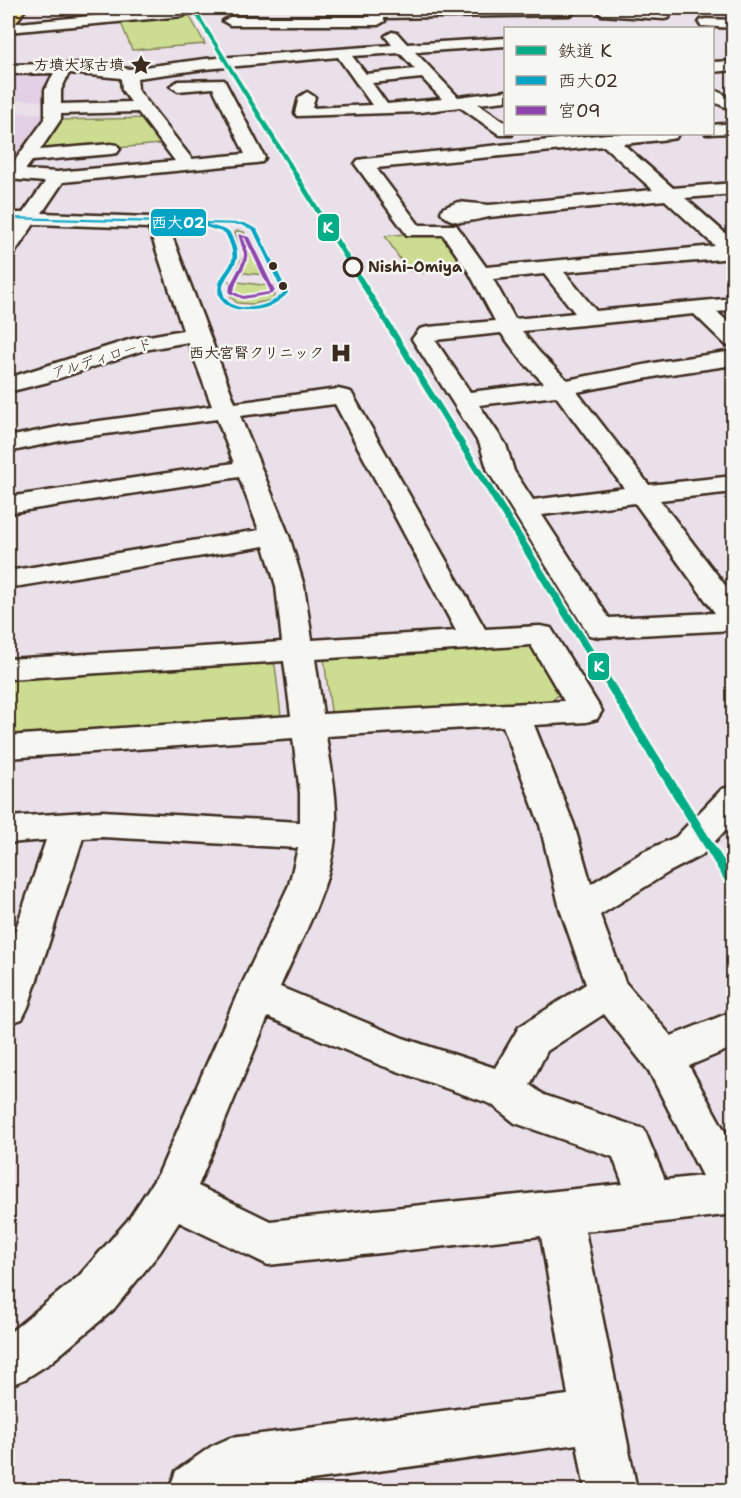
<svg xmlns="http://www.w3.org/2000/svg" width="741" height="1498" viewBox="0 0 741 1498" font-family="'Shantell Sans','Klee One',sans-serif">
  <rect width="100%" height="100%" fill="#eae0ea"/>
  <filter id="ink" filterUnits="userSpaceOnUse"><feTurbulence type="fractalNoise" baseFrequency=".0167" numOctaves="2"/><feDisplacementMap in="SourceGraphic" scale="12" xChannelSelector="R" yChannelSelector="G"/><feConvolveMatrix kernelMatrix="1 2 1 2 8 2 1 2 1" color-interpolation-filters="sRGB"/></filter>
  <g filter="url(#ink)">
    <path fill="#e2d0e4" d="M8,71l47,1 -9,29 -27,-1 -10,12 36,2 1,7 -38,49z"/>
    <g fill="#ccdd91" stroke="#848458" stroke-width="1.5">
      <path d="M188,13l17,31 -73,6 -13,-32z"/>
      <path d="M149,118l14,23 -3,3 -119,11 -7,-1 24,-34z"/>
      <path d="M237,231l7,1 20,43 -28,-3 8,-19 -9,-20z"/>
      <path d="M439,231l7,2 22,32 -6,3 -41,5 -14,-3 -22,-34z"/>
      <path d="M229,281l42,5 4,8 -3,6 -19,4 -16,-1 -6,-6z"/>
      <path d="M519,642l18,5 24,45 -9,9 -209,17 -12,-7 -7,-52 13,-6z"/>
      <path d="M264,659l11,6 6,51 -10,7 -263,18v-63z"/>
    </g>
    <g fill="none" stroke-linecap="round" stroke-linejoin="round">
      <defs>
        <g id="minor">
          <path d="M175,8h12l3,4 -7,4 -175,16v-8z"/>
          <path d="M571,8l5,3 -7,4 -186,3 2,3 -7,4h-148l-7,-4 7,-4h141l-2,-3 2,-3 5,-1z"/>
          <path d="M606,8l52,3 2,-3h13l-4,10 -5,1 -63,-4 -2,-3 2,-3z"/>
          <path d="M706,19l28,1v8l-33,-2 -2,-3 2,-3z"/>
          <path d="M392,32l5,1 10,11 99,-6v8l-91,6 43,45 48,-6v10l-28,3 28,19v11l6,1h-12l-40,-28 -40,5 -123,4 -2,-3 4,-16 8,-5 8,5 -3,11 60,-3 -34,-48 -133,12 -68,9 1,12 54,69 53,-5 -32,-66 -35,3 -8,-5 8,-5 46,-1 41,78 -3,4 -6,1 -193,19 -21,31 161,6 3,4 -3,4 -34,1 66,175 103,-14 13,3 134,237 55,-3 11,2 51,83 -5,8 -11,3 -52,3 40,100 17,59 52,-32 33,-15 46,-48 12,-3v35l-32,34 -33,17 -69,43 25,67 46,54 63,-25v36l-45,19 45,82v66l-149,17 52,259h-52l-8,-46 -340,46h-68l7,-19 36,-25 18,-8 338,-43 -27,-159 -273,29 -89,-43 -19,30 -47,58 -63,53 -25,16 -17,7v-52l71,-58 49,-56 31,-47 78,-178 52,-110 9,-37 -196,-11 -19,1 -55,169 -6,12 -14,5v-72l38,-112 -38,3v-26l94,-6 198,11v-29l-7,-55 -285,20v-22l283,-20 -7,-55 -276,18v-20l274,-17 -6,-56 -12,-40 -256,42v-17l251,-41 -20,-53 -231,36v-16l226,-34 -17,-44 -148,20 -61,13v-15l61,-12 143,-19 -24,-64 -44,8 -96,32 -40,10v-14l124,-39 51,-9 -34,-102 -115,-4 -19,28 -7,2v-20l7,-10 -7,-1v-10h15l22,-31 -37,-3v-9l37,-51v-29l9,-17 -46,1v-9l76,-2 45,6 76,-10 187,-14 -7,-9zM400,53l15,16 -49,5 -14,-18zM69,73l52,5 1,12 9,12 -70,2v-14zM422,78l20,21 -55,5 -15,-21zM138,112l37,49 -118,11 -32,-2 7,-9 79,-7 6,-1 3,-4 -3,-4 -6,-1 -71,6 21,-31v-5zM335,404l121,227 -144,9 -8,-54 -15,-50 -49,-120zM531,645l33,56 -241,13 -8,-55zM503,726l37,99 20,84 26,75 -67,43 -24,41 -92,-30 -123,-51c21,-48 50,-97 55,-150 4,-33 -4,-69 -9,-101zM604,1014l45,57 53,105 -37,4 -21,-51 -100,-34 -14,-10 17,-34zM268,1017l112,48 111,39 24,19 98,34 10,27 -353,37 -72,-35z"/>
          <path d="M734,61v9l-22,2v-10z"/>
          <path d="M712,89l22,10v12l-22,-10z"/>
          <path d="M734,123v10l-28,1h6v-9z"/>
          <path d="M607,134h71l-2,4 -6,1 -47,5 50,44 61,-5v11l-49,4 49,43v17l-170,14 32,39 138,-13v12l-17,2 17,15v20l-8,-2 -32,-31 -172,17 17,21 28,28 97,-19 70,-10v14l-70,10 -87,17 72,93 85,-9v16l-74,8 74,97v33l-134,7 -11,-2 -101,-164 -8,-26 -68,-106 8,-10 8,-2 67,-6 -25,-47 -27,-39h-36l-52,-71 3,-4 6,-1zM604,146l49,44 -164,15 -31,-3 -15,6 -2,4c11,16 32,8 48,5l176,-17 50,46 -229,21 -30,-42h-37l-43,-57zM544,274l31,39 -60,6 -22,-40zM501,333l22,29 21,21 -74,9 -35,-52zM556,396l68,92 -91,12 -19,-29 -8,-26 -27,-40zM635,503l80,110 -106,5 -67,-103z"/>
        </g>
        <path id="highway" d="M13,8h13l-13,19 -5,1v-13z"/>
      </defs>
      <use href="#minor" stroke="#3b2a1e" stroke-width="5"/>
      <use href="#highway" stroke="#3b2a1e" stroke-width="5"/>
      <use href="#minor" fill="#f6f6f2" fill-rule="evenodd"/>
      <use href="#highway" fill="#f4e382" fill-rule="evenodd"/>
      <defs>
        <path id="bus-1" d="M8,217l236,6 13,6 31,64c-11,12 -26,18 -42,17 -18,0 -33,-10 -26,-29 3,-8 10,-13 12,-21 2,-9 -3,-19 -7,-27l-29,-9 -188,-5zM206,224l35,1 12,5 30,63c-4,4 -9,8 -15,10 -13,6 -41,9 -45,-11 -2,-13 12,-22 14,-34 1,-9 -4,-19 -8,-27z"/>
        <path id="bus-2" d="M238,234l11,3 26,54 -3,3 -29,5 -14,-6 1,-8 13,-24 1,-7zM243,237l2,1 25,53 -1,1 -26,4 -9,-4c4,-24 21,-27 9,-55z"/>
      </defs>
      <use href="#bus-1" stroke="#f6f6f2" stroke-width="4"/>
      <use href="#bus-2" stroke="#f6f6f2" stroke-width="4"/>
      <use href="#bus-1" fill="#03a3c5" fill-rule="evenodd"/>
      <use href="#bus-2" fill="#8e44ad" fill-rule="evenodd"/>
      <defs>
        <path id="rail-1" d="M191,8h4l539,869v13l-4,-1z"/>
      </defs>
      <use href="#rail-1" stroke="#f6f6f2" stroke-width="5"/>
      <use href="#rail-1" fill="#03ad87" fill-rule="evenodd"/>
    </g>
  </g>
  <defs>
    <symbol id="sight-bare" viewBox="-9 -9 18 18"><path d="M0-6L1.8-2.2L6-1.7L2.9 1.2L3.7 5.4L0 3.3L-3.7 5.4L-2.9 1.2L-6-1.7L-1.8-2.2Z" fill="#3b2a1e" stroke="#f6f6f2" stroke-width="2.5" paint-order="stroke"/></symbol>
    <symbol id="hospital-bare" viewBox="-9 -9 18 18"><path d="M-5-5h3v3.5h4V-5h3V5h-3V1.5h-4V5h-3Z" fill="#3b2a1e" stroke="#f6f6f2" stroke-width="2.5" paint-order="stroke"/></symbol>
  </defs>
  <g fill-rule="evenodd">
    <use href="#sight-bare" x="126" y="50" width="30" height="30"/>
    <use href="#hospital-bare" x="326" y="338" width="30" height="30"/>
  </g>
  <g fill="#3b2a1e" stroke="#f6f6f2" stroke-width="2">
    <circle cx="273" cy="266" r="5"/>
    <circle cx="283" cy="286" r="5"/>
  </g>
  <circle fill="#f6f6f2" stroke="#3b2a1e" stroke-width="3" cx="353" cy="267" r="9"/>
  <g text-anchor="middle" stroke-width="5" stroke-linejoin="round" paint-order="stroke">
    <g font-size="15" font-weight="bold" fill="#3b2a1e" stroke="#f6f6f2" text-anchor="end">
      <text x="124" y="70">方墳大塚古墳</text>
      <text x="324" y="358">西大宮腎クリニック</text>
    </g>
    <g font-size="15" font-weight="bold" fill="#3b2a1e" stroke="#f6f6f2" text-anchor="start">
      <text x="368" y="272">Nishi-Omiya</text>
    </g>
    <g font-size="15" fill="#3b2a1e" stroke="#f6f6f2">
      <text transform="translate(102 358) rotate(-17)" y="5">アルディロード</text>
    </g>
  </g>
  <g stroke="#f6f6f2" stroke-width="2">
    <rect x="150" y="208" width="57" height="29" rx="6" fill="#03a3c5"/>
    <rect x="317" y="213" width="23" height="29" rx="6" fill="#03ad87"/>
    <rect x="587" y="652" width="23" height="29" rx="6" fill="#03ad87"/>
  </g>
  <g font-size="16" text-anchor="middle" font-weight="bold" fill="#fff">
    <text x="178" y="228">西大02</text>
    <text x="328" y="233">K</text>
    <text x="599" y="672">K</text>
  </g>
  <rect width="741" height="1498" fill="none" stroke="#f6f6f2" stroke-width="30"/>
  <rect x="15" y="15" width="711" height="1468" fill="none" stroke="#3b2a1e" stroke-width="2" filter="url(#ink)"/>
  <rect x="504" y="27" width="210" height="108" fill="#f6f6f2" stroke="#aba49d" stroke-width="1.5"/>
  <rect x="516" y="46" width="30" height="9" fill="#03ad87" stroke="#aba49d" stroke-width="1.5"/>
  <text x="558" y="57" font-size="18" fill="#3b2a1e">鉄道 K</text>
  <rect x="516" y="76" width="30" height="9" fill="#03a3c5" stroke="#aba49d" stroke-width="1.5"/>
  <text x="558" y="87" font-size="18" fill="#3b2a1e">西大02</text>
  <rect x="516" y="106" width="30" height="9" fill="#8e44ad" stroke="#aba49d" stroke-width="1.5"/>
  <text x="558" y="117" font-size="18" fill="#3b2a1e">宮09</text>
</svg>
